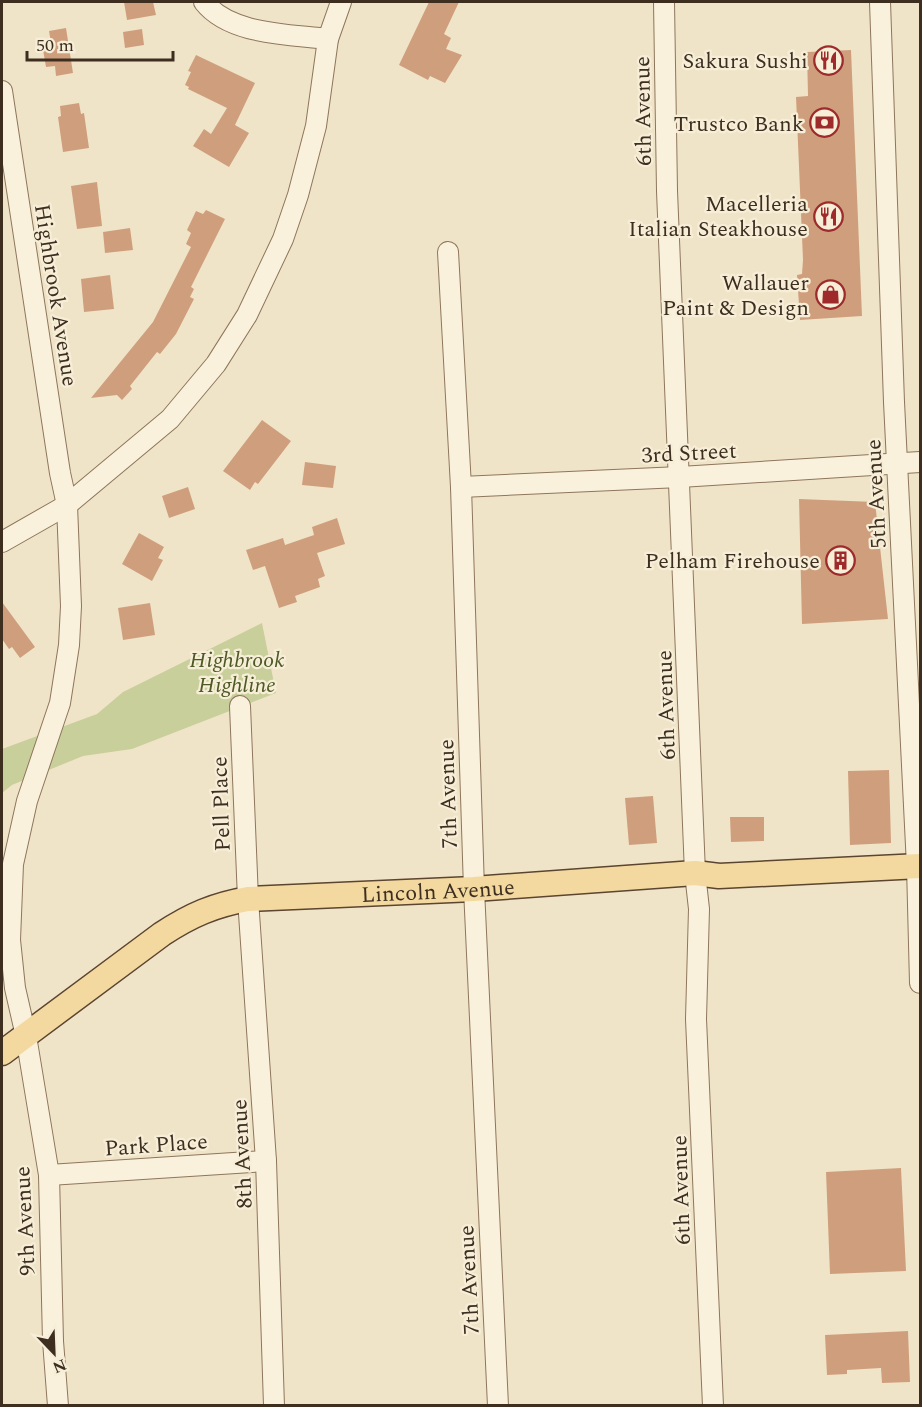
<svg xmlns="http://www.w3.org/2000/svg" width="922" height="1407" viewBox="0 0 922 1407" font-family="Spectral,serif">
  <rect width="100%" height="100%" fill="#f0e4c8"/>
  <path fill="#c9cf9b" d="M262,623l14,70 -144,56 -49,7 -71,29 -10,8v-44l95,-35 26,-22z"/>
  <g fill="#cf9f7d">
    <path d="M124,2h29l3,13 -29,5z"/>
    <path d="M429,2h30l-15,32 7,4 -5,11 16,6 -17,28 -15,-7 -2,4 -29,-15z"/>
    <path d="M66,28l7,45 -17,3 -1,-10 -9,1 -4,-23 9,-1 -2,-12z"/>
    <path d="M142,29l2,16 -19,3 -2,-16z"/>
    <path d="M851,50l11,266 -62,4 -3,-45 5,-1 1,-14 -7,-163 12,-1 -1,-44z"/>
    <path d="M196,55l59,28 -20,42 14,8 -20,34 -36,-21 11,-17 7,5 16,-26 -39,-19 1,-2 -4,-2 6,-13 -3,-1z"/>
    <path d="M79,103l2,11 3,-1 5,35 -26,4 -5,-35 3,-1 -1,-10z"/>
    <path d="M97,182l5,44 -25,3 -6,-43z"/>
    <path d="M206,210l19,9 -34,68 3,2 -4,8 4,2 -18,35 -16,20 -3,-2 -27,34 2,3 -10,11 -5,-5 -26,3 62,-76 38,-75 -5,-3 5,-11 -4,-3 9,-19 7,3z"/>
    <path d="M130,228l3,22 -28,3 -2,-21z"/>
    <path d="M110,275l4,34 -30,3 -3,-33z"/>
    <path d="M262,420l29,21 -33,43 -3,-2 -5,8 -27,-19z"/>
    <path d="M305,462l31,4 -3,22 -31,-3z"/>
    <path d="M188,487l7,22 -26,9 -7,-22z"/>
    <path d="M799,499l76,3 13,117 -86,5z"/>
    <path d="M337,518l8,26 -28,9 8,23 -7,3 2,8 -25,9 2,6 -18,6 -14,-42 -12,4 -7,-20 37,-12 2,7 29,-10 -2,-8z"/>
    <path d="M139,533l25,14 -6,11 5,2 -11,21 -30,-17z"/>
    <path d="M2,602l33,45 -15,11 -8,-11 -3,2 -7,-10z"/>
    <path d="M150,603l5,32 -32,5 -5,-32z"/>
    <path d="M889,770l2,73 -41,2 -2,-74z"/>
    <path d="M653,796l4,47 -28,2 -4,-47z"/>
    <path d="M730,817h34v24l-33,1z"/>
    <path d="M901,1168l5,103 -76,3 -4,-102z"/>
    <path d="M908,1331l2,51 -28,1 -1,-15 -34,2v4l-20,1 -2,-40z"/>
  </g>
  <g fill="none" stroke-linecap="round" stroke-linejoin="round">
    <defs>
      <g id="minor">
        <path d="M204,2c26,33 85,32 124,37"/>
        <path d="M664,2l3,189 28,682 4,36 -3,110 17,387"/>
        <path d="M880,2l14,400 23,464 3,117"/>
        <path d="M2,91l58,382 7,32 4,101 -2,39 -9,58 -33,98 -14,63 -3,76 5,48 11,48 23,139 4,166 5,65"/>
        <path d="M448,252l13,235 13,402 24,517"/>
        <path d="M461,487l219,-10 240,-15"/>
        <path d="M2,542l65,-37 103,-86 46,-55 31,-49 36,-76 15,-44 18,-69 12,-87 13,-37"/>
        <path d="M240,706l8,193 18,262 8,245"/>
        <path d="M49,1175l217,-14"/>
      </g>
      <g id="major">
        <path id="s1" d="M2,1053l160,-119c29,-19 52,-29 86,-35l226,-10 221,-16 24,3 201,-10"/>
      </g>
    </defs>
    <use href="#minor" stroke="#8d765c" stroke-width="22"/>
    <use href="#major" stroke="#5b4430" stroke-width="27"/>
    <use href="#minor" stroke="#faf1dc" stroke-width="20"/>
    <use href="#major" stroke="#f3d9a0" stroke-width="24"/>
  </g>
  <defs>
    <symbol id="restaurant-ring" viewBox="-11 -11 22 22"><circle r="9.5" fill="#f7eed8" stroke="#9e2a2b" stroke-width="1.5"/><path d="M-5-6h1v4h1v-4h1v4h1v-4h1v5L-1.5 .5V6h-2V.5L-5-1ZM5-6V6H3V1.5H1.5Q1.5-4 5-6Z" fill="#9e2a2b"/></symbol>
    <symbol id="bank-ring" viewBox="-11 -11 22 22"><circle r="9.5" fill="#f7eed8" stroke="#9e2a2b" stroke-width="1.5"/><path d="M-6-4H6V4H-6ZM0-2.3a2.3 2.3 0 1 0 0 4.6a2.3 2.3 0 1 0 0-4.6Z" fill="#9e2a2b"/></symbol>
    <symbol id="shop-ring" viewBox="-11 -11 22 22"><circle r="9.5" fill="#f7eed8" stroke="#9e2a2b" stroke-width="1.5"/><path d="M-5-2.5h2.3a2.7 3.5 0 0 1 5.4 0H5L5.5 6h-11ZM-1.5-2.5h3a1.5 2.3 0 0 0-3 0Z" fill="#9e2a2b"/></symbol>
    <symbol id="building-ring" viewBox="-11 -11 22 22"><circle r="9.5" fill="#f7eed8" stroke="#9e2a2b" stroke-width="1.5"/><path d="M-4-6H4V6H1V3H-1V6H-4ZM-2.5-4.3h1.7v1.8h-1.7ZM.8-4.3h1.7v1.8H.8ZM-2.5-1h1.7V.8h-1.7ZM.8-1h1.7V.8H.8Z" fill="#9e2a2b"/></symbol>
  </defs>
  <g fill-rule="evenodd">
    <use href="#restaurant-ring" x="812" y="44" width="33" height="33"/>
    <use href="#bank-ring" x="808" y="106" width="33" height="33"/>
    <use href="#restaurant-ring" x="812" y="200" width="33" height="33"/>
    <use href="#shop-ring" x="814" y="278" width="33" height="33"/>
    <use href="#building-ring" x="824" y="544" width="33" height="33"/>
  </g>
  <g text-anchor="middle" stroke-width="4.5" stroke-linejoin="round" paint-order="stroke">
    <g font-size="22" fill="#3d2e20" stroke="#f7eed8" text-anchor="end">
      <text x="808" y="68">Sakura Sushi</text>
      <text x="804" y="131">Trustco Bank</text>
      <text x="808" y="211">Macelleria<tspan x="808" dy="25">Italian Steakhouse</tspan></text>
      <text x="809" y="290">Wallauer<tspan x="809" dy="25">Paint &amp; Design</tspan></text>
      <text x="820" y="568">Pelham Firehouse</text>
    </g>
    <g font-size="22" fill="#3d2e20" stroke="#f7eed8">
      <text transform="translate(642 111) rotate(-91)" y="8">6th Avenue</text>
      <text transform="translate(57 295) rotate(81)" y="8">Highbrook Avenue</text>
      <text transform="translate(689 452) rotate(-3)" y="8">3rd Street</text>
      <text transform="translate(875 494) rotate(-93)" y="8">5th Avenue</text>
      <text transform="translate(665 705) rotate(-92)" y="8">6th Avenue</text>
      <text transform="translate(447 794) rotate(-92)" y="8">7th Avenue</text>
      <text transform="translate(220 804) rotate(-92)" y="8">Pell Place</text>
      <text dy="8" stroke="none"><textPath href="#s1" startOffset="483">Lincoln Avenue</textPath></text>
      <text transform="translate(156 1144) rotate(-4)" y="8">Park Place</text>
      <text transform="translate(241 1154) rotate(-93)" y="8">8th Avenue</text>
      <text transform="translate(680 1190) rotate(-92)" y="8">6th Avenue</text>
      <text transform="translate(24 1221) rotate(-93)" y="8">9th Avenue</text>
      <text transform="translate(468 1280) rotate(-93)" y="8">7th Avenue</text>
    </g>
    <g font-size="22" font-style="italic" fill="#4d5a26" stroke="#f7eed8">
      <text x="237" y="667">Highbrook<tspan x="237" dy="25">Highline</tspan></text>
    </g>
  </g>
  <rect width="922" height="1407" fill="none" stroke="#3d2e20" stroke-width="6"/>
  <g transform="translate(54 1353) rotate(157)" stroke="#f7eed8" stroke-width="4.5" paint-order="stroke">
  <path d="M0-4.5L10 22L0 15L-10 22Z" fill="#3d2e20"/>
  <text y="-9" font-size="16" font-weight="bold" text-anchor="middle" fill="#3d2e20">N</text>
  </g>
  <path d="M27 51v9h146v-9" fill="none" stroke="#3d2e20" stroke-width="3"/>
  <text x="36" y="51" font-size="18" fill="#3d2e20" stroke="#f7eed8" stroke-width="4.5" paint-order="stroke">50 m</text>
</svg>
